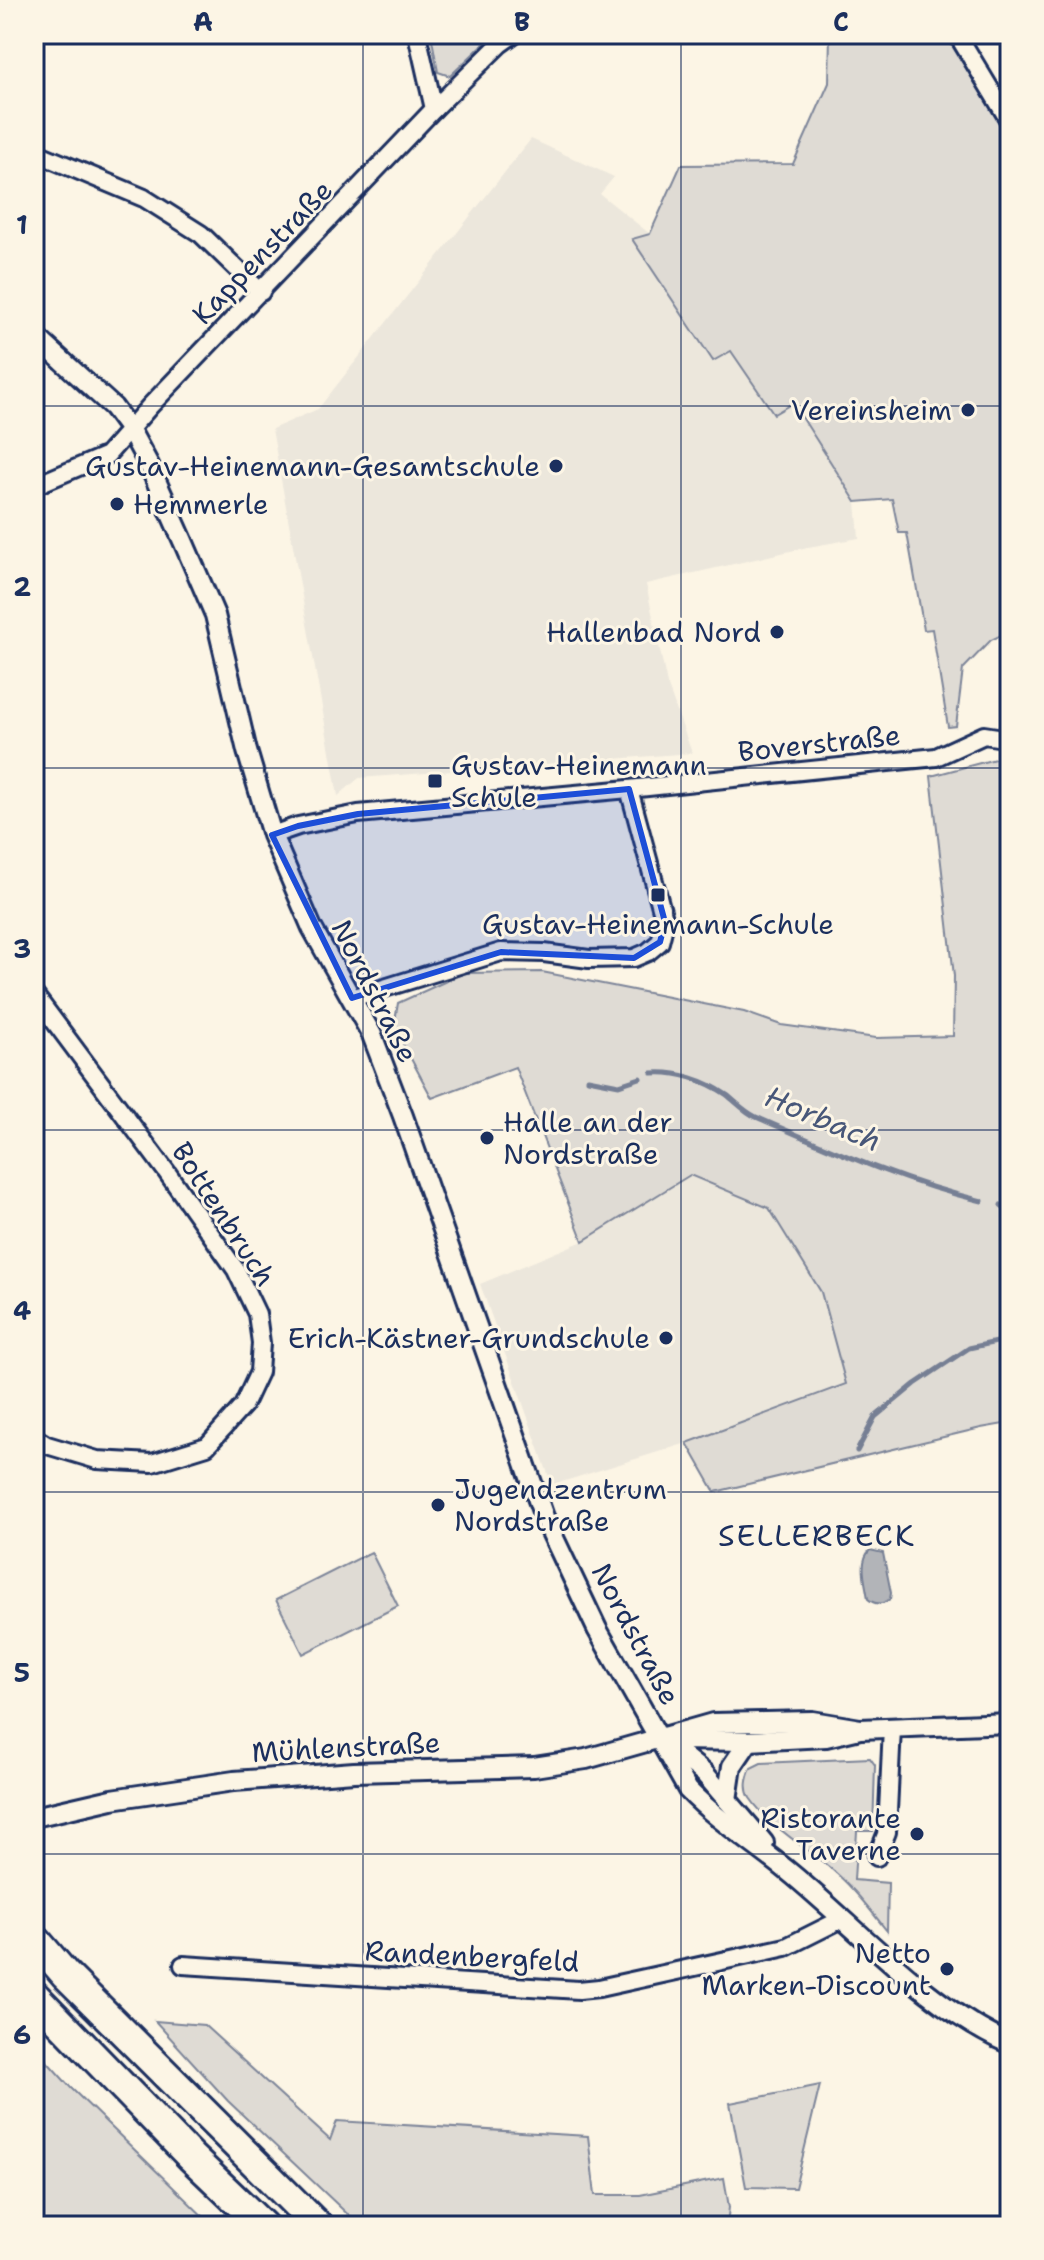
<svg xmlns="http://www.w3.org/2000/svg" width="1044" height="2260" viewBox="0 0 1044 2260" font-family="'Shantell Sans',sans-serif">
  <rect width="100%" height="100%" fill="#fcf5e5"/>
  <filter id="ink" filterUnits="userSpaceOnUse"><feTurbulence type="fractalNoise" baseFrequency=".0125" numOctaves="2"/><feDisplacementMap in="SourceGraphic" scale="16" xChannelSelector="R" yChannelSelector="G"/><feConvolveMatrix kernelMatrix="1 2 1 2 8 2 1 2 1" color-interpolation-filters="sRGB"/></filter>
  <g filter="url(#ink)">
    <g fill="#ece7dc">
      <path d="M531,139l83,38 -14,17 50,40 -18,6 80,121 19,-11 43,64 19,-11 63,99 3,36 -51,9 -162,37 21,100 25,69 -333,25 -21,18 -66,-367 46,-20z"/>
      <path d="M690,1175l79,33 52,84 25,92 -159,59 -135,42 -72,-201 103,-43z"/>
    </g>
    <g fill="#dfdbd4" stroke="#7d8599" stroke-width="2">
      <path d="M431,34h63l-44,42 -12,-4z"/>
      <path d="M830,34h115l65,106v491l-19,9 -28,29 -7,57 -8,1 -16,-98 -8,1 -17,-97h-8l-7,-34 -36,3 -63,-99 -19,11 -43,-63 -18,10 -81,-122 18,-5 31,-69 112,-1 36,-81z"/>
      <path d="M1010,755v668l-29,5 -266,64 -28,-49 159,-59 -25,-92 -52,-84 -79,-33 -107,66 -68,-174 -83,31 -38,-71 4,-24 66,-30 78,-1 202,40 37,13 95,13 77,-2 1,-60 -23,-200z"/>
      <path d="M371,1552l27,54 -95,48 -27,-54z"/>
      <path d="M870,1758l5,7 -2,66h-16l-3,49 34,3 -1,48c-19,-24 -38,-49 -63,-68 -24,-19 -56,-39 -74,-65 -6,-10 -3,-20 1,-30l10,-5z"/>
      <path d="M155,2021l49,4 126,115 7,-19 251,15 7,59h45l84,-17 5,29 -2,19h-367l-132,-125z"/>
      <path d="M34,2047l37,41 142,138h-179z"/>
      <path d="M820,2085l-25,103 -49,-1 -16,-84z"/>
    </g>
    <path fill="#b2b4b8" stroke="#767f94" stroke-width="2" d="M870,1550l13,3 8,40 -1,6c-8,6 -15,6 -22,0 -2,-16 -10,-37 2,-49z"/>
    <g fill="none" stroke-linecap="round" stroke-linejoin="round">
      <g stroke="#767f94" stroke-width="5">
        <path d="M652,1073c26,-2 53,7 75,22 10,8 18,17 29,22 74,32 148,66 226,84"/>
        <path d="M588,1079l31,6 21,-7"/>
        <path d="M1001,1205l9,7"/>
        <path d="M857,1451l18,-34 40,-33 54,-36 41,-9"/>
      </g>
      <defs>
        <g id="minor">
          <path d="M417,34l17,75"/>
          <path d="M957,34l53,88"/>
          <path d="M34,155l10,1 100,42 57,36 60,58"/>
          <path d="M34,486l73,-31 43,-49 284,-297 66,-65 14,-10"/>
          <path d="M272,835l26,-9 60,-12 271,-25 307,-32 48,-22 26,4"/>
          <path d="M34,994l132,177 70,99 21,44 4,29 -2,29 -16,34 -36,40 -55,17 -55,-3 -50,-15 -13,-8"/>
          <path d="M352,998l149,-46 43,1 45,6 45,-1 14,-6 12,-10 5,-20 -36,-133"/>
          <path d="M877,1857l10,-25 5,-104"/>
          <path d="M183,1965l396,25 20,-2 187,-41 56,-28"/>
        </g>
        <g id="tertiary">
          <path d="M34,335l79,72 17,23 19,35 34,76 32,74 32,136 25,84 40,93 60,107 31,81 141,401 53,112 91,161c30,31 67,54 100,81 69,56 141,138 222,173"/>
          <path d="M674,1740l75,1 77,-4 34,-8 150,-6"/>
          <path d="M668,1744l36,29 60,70"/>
          <path d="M727,1800l5,-34 17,-25"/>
          <path d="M34,1817l78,-18 122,-18 120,-9 180,-5 52,-8 127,-36 99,-2 48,8"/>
        </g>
        <g id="motorway">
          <path d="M34,1938l31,36 253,252"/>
          <path d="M34,1995l157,162 72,69"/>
        </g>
      </defs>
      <use href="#minor" stroke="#1b2f5e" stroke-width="22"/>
      <use href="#tertiary" stroke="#1b2f5e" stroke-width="24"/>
      <use href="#motorway" stroke="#1b2f5e" stroke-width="34"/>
      <use href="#minor" stroke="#fcf5e5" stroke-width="16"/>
      <use href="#tertiary" stroke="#fcf5e5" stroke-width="18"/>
      <use href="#motorway" stroke="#fcf5e5" stroke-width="28"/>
    </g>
  </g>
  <path fill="#1d4ed8" fill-opacity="0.2" stroke="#1d4ed8" stroke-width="6" stroke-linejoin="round" d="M629,789l36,133 -5,20 -26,16 -133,-6 -149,46 -80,-163 26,-9 60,-12z"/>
  <path fill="none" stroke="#1b2f5e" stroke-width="2" stroke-opacity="0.55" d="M363,34v2192M681,34v2192M34,406h976M34,768h976M34,1130h976M34,1492h976M34,1854h976"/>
  <g fill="#1b2f5e" stroke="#fcf5e5" stroke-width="3">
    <circle cx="968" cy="410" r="8"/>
    <circle cx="556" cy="466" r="8"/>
    <circle cx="117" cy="504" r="8"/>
    <circle cx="777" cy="632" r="8"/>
    <rect x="427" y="773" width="16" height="16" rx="4"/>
    <rect x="650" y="887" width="16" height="16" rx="4"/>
    <circle cx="487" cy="1138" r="8"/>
    <circle cx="666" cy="1338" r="8"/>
    <circle cx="438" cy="1505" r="8"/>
    <circle cx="917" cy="1834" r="8"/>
    <circle cx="947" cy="1969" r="8"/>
  </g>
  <g text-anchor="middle" stroke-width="6" stroke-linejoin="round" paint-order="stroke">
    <g font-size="28" fill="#1b2f5e" stroke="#fcf5e5">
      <text transform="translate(262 252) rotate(-46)" y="10">Kappenstraße</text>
      <text transform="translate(819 743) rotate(-6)" y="10">Boverstraße</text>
      <text transform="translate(375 991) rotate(63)" y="10">Nordstraße</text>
      <text transform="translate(224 1214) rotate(57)" y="10">Bottenbruch</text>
      <text transform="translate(636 1634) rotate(62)" y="10">Nordstraße</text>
      <text transform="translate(346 1747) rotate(-3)" y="10">Mühlenstraße</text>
      <text transform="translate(472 1956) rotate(3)" y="10">Randenbergfeld</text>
    </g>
    <g font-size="28" fill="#1b2f5e" stroke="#fcf5e5" text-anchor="end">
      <text x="952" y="420">Vereinsheim</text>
      <text x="540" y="476">Gustav-Heinemann-Gesamtschule</text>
      <text x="133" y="514" text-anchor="start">Hemmerle</text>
      <text x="761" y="642">Hallenbad Nord</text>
      <text x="451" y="775" text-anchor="start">Gustav-Heinemann<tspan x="451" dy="32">Schule</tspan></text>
      <text x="658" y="934" text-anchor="middle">Gustav-Heinemann-Schule</text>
      <text x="503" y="1132" text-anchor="start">Halle an der<tspan x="503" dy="32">Nordstraße</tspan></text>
      <text x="650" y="1348">Erich-Kästner-Grundschule</text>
      <text x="454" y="1499" text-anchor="start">Jugendzentrum<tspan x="454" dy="32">Nordstraße</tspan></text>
      <text x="901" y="1828">Ristorante<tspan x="901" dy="32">Taverne</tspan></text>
      <text x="931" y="1963">Netto<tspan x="931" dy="32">Marken-Discount</tspan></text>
    </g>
    <g font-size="30" font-style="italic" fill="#485779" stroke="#fcf5e5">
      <text transform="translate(823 1119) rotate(23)" y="10">Horbach</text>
    </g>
    <g font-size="30" letter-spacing="2" fill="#1b2f5e" stroke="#fcf5e5">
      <text x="817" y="1546">SELLERBECK</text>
    </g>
  </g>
  <rect width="1044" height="2260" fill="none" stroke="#fcf5e5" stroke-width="88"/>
  <rect x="44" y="44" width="956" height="2172" fill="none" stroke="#1b2f5e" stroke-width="3"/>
  <g font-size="26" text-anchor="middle" font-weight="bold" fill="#1b2f5e">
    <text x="203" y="31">A</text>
    <text x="522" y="31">B</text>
    <text x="841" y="31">C</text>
    <text x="22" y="234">1</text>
    <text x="22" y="596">2</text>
    <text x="22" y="958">3</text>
    <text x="22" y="1320">4</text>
    <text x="22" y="1682">5</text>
    <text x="22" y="2044">6</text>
  </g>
</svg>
